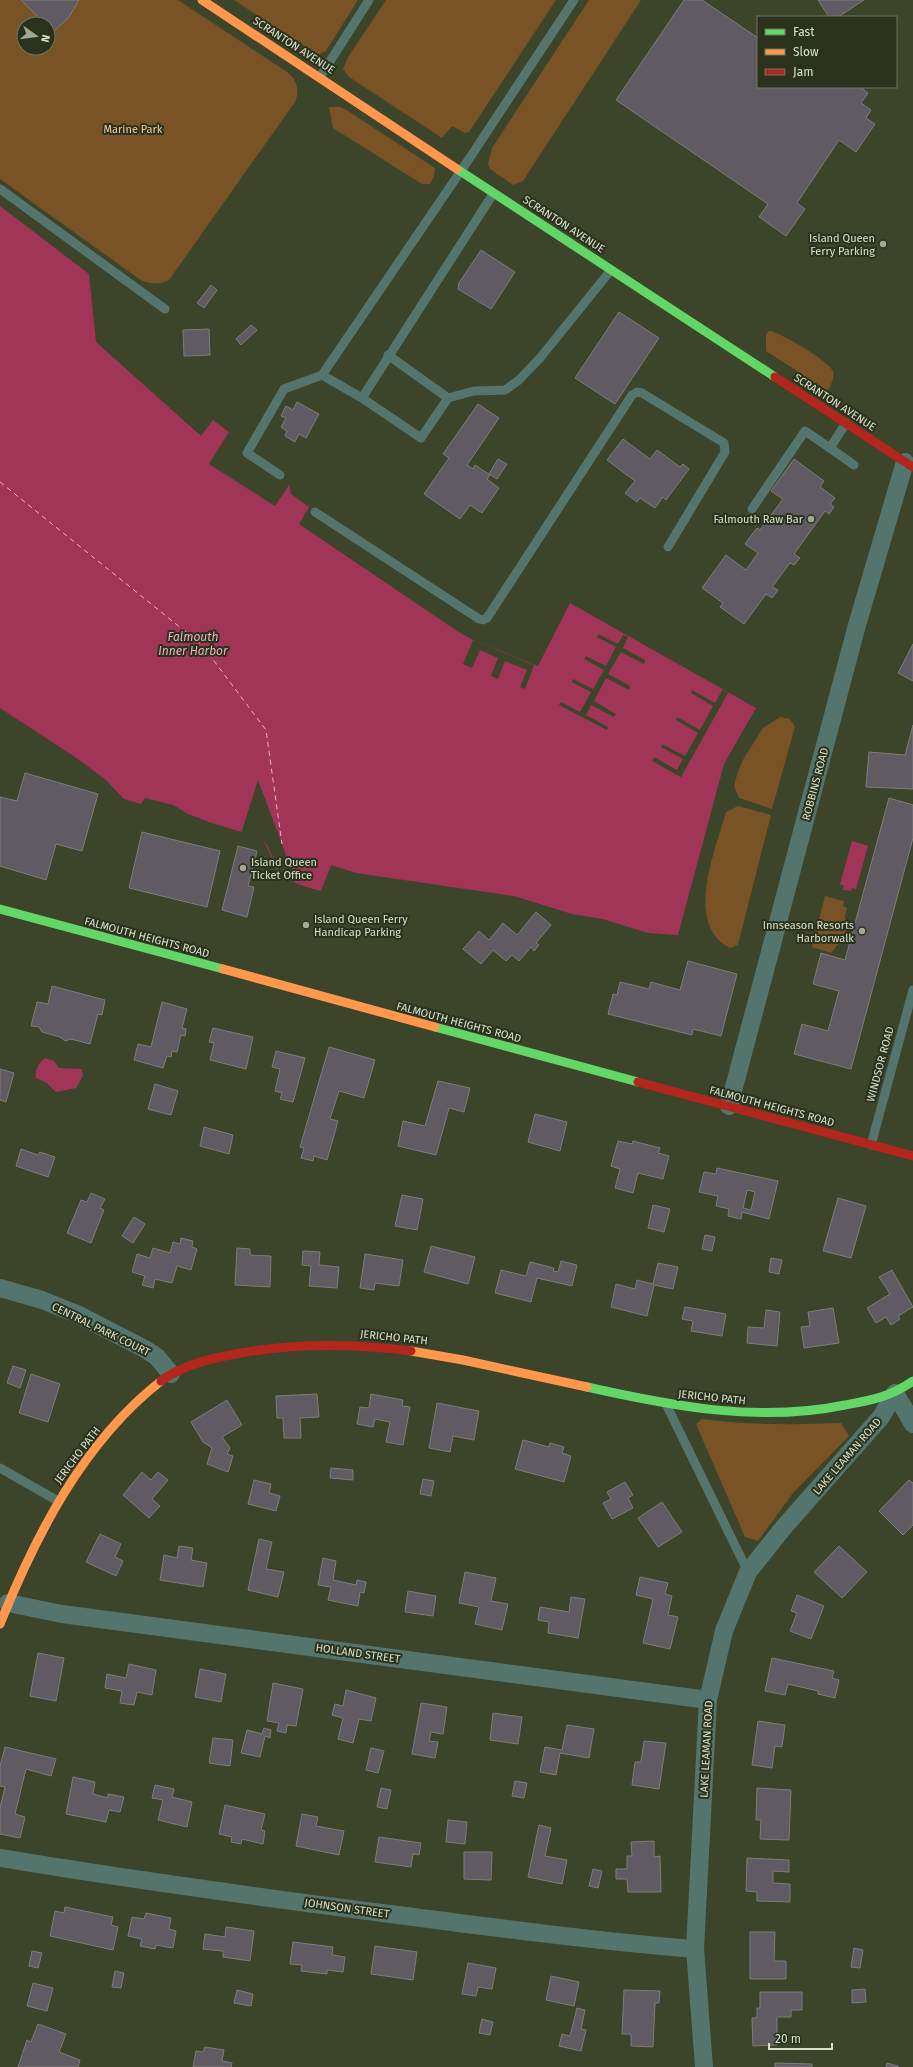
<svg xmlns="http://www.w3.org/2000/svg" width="913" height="2067" viewBox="0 0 913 2067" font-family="'Fira Sans',sans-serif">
  <rect width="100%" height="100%" fill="#3c442a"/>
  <g fill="#795225" fill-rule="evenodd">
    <path d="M0,0h178l109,72c10,7 13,19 8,30l-126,178c-10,5 -17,4 -27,1l-142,-102zM24,24h24v24h-24z"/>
    <path d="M234,0h124l-32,51 -8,4z"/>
    <path d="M386,0h170l-87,132 -4,1 -13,-7 -10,12 -93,-61 -6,-8 5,-12z"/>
    <path d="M589,0h52l-118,181 -10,4 -23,-16 -2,-5 4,-16z"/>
    <path d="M329,107h11l5,2 90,59 -1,8 -4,8h-8l-89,-56z"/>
    <path d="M769,331c10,0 61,31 64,40 2,6 -2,13 -4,18l-3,1 -60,-39v-17z"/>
    <path d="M780,717l10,2 5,8 -23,82 -33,-11 -5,-12 4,-15 6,-13 19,-30z"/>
    <path d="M738,806l33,9 -33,130 -8,3c-47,-24 -14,-99 -4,-136z"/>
    <path d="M825,896l19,5 -1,5 4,2 -2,9 3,10 -1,7 -16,19 -19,-6z"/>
    <path d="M702,1419c46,6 92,6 139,4l8,13 -56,57 -35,48 -13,-4 -49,-113z"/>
  </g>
  <g fill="#a13558">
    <path d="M0,206l89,68 7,68 105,94 12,-16 16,12 -20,32 66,42 14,-21 2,9 18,13 -10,17 158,107 16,9 65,26 32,-63 186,105 -32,56 -46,171 -30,-2 -45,-14 -31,-5 -58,-18 -158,-23 -25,-8 -10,26c-10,-3 -34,-9 -41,-17 -8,-9 -9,-24 -19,-36l-52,-16 -21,-8 -15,-9 -28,-7 -4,6 -17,-5 -19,-20 -30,-22 -75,-49z"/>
    <path d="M852,841l16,5 -12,43 -4,-1 -1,3 -8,-1 1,-4 -4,-2z"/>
    <path d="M45,1058l9,3 5,7 23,1 1,7 -7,12 -20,4 -9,-9 -11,-5c-2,-8 3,-15 9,-20z"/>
  </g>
  <g fill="#3c442a">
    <path d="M598,634l20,10 5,-9 5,2 -5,11 22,12 -1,4 -23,-12 -13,22 22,12 -1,4 -23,-12 -12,23 22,13 -2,3 -23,-12 -5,10 22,12 -1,3 -48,-25 2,-3 19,10 11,-20 -19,-10 1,-3 20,10 11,-19 -20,-11 2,-3 20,10 10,-19 -19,-10z"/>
    <path d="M473,640l61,25 -9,24 -5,-2 7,-17 -22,-9 -7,18 -7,-3 7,-18 -18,-8 -8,18 -9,-4z"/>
    <path d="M723,689l5,4 -47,84 -29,-16 2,-4 23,13 6,-11 -22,-12 1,-3 23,12 13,-23 -22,-13 1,-3 23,13 13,-24 -22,-13 1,-3 23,13z"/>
    <path d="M258,780l24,64 13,38 -14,-7 -14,-30 -6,-7 -20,-4z"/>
  </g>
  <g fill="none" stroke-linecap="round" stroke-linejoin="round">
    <path stroke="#efb1bf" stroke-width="1" stroke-dasharray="5 4" stroke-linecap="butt" d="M0,482l202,163 64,85 16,114"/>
  </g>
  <g fill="#605a62" stroke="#7d7d7a" fill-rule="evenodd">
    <path d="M21,0h58l-10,17 -16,15 -5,-5v-3h-3z"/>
    <path d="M684,0h18l56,38v49h102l8,6 -7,10 10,7 -5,8 9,6 -19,28 -17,-12 -42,63 8,6 -19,27 -27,-19 9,-13 -152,-104z"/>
    <path d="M818,0h46l-26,17h-9z"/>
    <path d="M481,250l34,22 -24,37 -33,-20 1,-6z"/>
    <path d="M211,285l6,5 -13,18 -7,-5z"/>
    <path d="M619,312l40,26 -44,66 -40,-26z"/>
    <path d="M251,325l6,5 -16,15 -5,-6z"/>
    <path d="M209,329l1,26 -26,1 -1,-26z"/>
    <path d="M297,402l22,12 -13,24 -7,-4 -4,8 -10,-6 2,-5 -6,-4 5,-9 -5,-2 5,-10 7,4z"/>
    <path d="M478,404l21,14 -32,47 6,4 2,-4 15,10 -3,4 12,9 -17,25 -12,-8 -10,14 -36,-25 25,-36 -6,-4z"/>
    <path d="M623,439l27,20 7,-9 23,17 3,-3 6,5 -23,31 -3,-3 -8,11 -15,-10 -3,4 -12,-9 10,-12 -28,-21z"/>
    <path d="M498,459l9,5 -10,15 -8,-5z"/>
    <path d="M794,459l30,22 -4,6 15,11 -5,6 4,3 -5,7 -4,-3 -31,43 6,4 -6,7 -4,-2 -18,24 6,3 -6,8 -6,-4 -22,30 -24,-17 3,-4 -21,-15 24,-33 20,15 12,-17 -13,-9 12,-16 3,2 23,-31 -12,-8z"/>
    <path d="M913,644v37l-15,-8z"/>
    <path d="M913,725v64l-47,-2 3,-35 36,3z"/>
    <path d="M25,773l73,21 -16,57 -26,-7 -10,36 -46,-14v-69l17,4z"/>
    <path d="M889,798l24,7v33l-62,231 -57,-15 8,-30 26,7 11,-40 -26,-7 8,-31 24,7z"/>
    <path d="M142,832l78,19 -13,56 -78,-19z"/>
    <path d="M238,846l19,5 -9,35 6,1 -7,30 -25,-7z"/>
    <path d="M536,912l15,13 -15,18 3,2 -5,6 -3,-4 -12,14 -7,-6 -6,6 -13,-11 -12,14 -18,-15 16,-18 10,9 14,-17 14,12z"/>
    <path d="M688,961l49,13 -16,62 -28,-7 -1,6 -84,-21 5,-20 4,1 3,-13 29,7 2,-7 29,8z"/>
    <path d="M52,986l53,14 -3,15 -4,-1 -8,30 -19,-5 -6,2 -5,-4 -18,-5 -3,-5 -8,-1 6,-24 11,2z"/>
    <path d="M162,1002l25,7 -5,19 4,1 -1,7 -4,-1 -4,17 -5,-1 -1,6 -4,-1 -4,12 -29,-8 4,-16 13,3z"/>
    <path d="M213,1028l40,9 -7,32 -36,-9 4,-17 -5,-1z"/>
    <path d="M329,1047l46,13 -11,38 -25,-7 -9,28 8,2 -11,39 -13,-4 -1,5 -12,-3 3,-10 -4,-1z"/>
    <path d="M276,1051l29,7 -12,44 -13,-3 2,-6 -7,-2 5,-22 -8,-2z"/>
    <path d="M0,1069l14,4 -8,29 -6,-2z"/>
    <path d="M438,1081l32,7 -6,24 -15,-4 -13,47 -38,-9 5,-25 22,5z"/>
    <path d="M155,1084l23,7 -7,24 -23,-6z"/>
    <path d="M535,1114l32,8 -7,29 -32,-9z"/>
    <path d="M204,1127l29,8 -4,19 -29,-8z"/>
    <path d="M618,1141l14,3 1,-3 27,7 -2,5 11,3 -6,23 -25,-6 -5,20 -18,-5 5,-19 -9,-3z"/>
    <path d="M21,1149l17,6 2,-3 15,5 -7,20 -32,-11z"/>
    <path d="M717,1168l61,13 -9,38 -27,-7 -1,7 -13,-3 1,-7 -13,-3 2,-10 -19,-4 5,-20 12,2zM747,1190l8,2 -4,18 -8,-2z"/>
    <path d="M91,1193l14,6 -5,9 4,2 -13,33 -24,-10 14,-33 6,2z"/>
    <path d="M402,1195l21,4 -6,31 -22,-4z"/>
    <path d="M838,1198l28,8 -15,52 -28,-7z"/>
    <path d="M653,1205l17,4 -6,23 -16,-4z"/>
    <path d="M134,1217l11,7 -12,19 -11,-7z"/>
    <path d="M705,1235l10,2 -3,14 -10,-2z"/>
    <path d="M181,1238l12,3 -1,6 5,2 -6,21 -14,-4 -5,17 -17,-4 -2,9 -11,-3 3,-9 -13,-4 5,-18 13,4 3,-10 17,5 3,-11 7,2z"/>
    <path d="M431,1246l44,11 -7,27 -44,-12z"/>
    <path d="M237,1248l13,1v6l21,1 -1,31 -35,-2z"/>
    <path d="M303,1251l17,1 -1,13 20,2 -2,21 -28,-2 2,-20 -9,-1z"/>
    <path d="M365,1254l38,6 -4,26 -24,-3 -1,7 -14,-2z"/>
    <path d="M771,1258l11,2 -3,14 -10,-2z"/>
    <path d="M561,1261l16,4 -5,21 -35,-8 -6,24 -36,-9 6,-23 25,6 4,-14 24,6 -1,3 5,1z"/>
    <path d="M658,1263l20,4 -5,22 -19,-4 -7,31 -36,-9 5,-23 19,5 2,-9 16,4z"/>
    <path d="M892,1270l21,37 -15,9 2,3 -9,6 -5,-8 -10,6 -9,-15 23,-14 -11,-17z"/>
    <path d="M685,1307l41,7 -4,22 -31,-5 2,-10 -11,-2z"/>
    <path d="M833,1308l6,35 -35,5 -3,-21 9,-1 -2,-14z"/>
    <path d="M766,1310l14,2 -3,34 -30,-3 1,-16 16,1z"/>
    <path d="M13,1366l13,4 -6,18 -13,-5z"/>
    <path d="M31,1374l29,10 -12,38 -29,-9z"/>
    <path d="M317,1394l2,23 -19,1 1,20h-17l-1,-20h-6l-1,-22z"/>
    <path d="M371,1394l32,6 -1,6 8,1 -7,38 -17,-3 4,-20 -15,-3 -2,8 -16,-3 3,-17 9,1z"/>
    <path d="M227,1400l15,25 -20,12 8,11 -3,6 6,2 -5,16 -21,-8 5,-16 -9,-6 -12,-20z"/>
    <path d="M437,1403l42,8 -5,29 -21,-4 -3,16 -21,-4z"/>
    <path d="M523,1440l26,7 1,-4 14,4 -2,6 9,3 -7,26 -49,-13z"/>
    <path d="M331,1468l22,2v10l-23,-2z"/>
    <path d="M142,1472l9,8 7,-8 10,8 -16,19 8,7 -11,12 -26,-23z"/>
    <path d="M423,1479l11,2 -3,15 -11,-2z"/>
    <path d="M254,1480l17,4 -2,9 11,3 -4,15 -28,-7z"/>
    <path d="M909,1480l4,3v42l-10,10 -24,-24z"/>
    <path d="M625,1482l8,13 -5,3 5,10 -21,11 -9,-16 8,-4 -4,-7z"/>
    <path d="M662,1502l20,30 -24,15 -20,-29z"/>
    <path d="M100,1534l21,10 -6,13 8,4 -7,15 -30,-14z"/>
    <path d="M259,1539l13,3 -6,27 18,3 -6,25 -30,-7z"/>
    <path d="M179,1546l14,2 -2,12 16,3 -4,24 -43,-7 4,-25 13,3z"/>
    <path d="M839,1546l28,26 -25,26 -28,-26z"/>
    <path d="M323,1558l13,3 -3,19 23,5 1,-5 9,2 -2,11 -4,-1 -2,14 -30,-6 3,-13 -13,-2z"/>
    <path d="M465,1572l31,6 -5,23 17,3 -6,26 -27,-6 4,-17 -20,-4z"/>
    <path d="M640,1577l28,6 -3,11 7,2 -4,19 10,2 -8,32 -27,-6 10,-44 -17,-4z"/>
    <path d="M408,1591l28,5 -3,20 -28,-4z"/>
    <path d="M797,1595l27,11 -13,33 -21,-8 7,-18 -6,-2z"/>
    <path d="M571,1597l14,2 -7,39 -30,-5 1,-11 -11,-2 2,-13 29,5z"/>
    <path d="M38,1653l26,5 -8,43 -26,-5z"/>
    <path d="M772,1658l62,13 -2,7 7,2 -4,18 -17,-4v-3l-30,-7 -3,11 -20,-4z"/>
    <path d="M129,1664l27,6 -4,25 -15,-3 -3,13 -14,-2 2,-12 -17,-3 2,-14 19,4z"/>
    <path d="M200,1669l26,5 -5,28 -26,-5z"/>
    <path d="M273,1683l30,6 -7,37 -9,-1 -1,8 -9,-2 2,-8 -12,-2z"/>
    <path d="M346,1690l30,8 -5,23 -12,-2 -6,24 -15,-4 5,-21 -11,-3 3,-11 8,2z"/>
    <path d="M421,1703l26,4 -4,27 -12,-2 -2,9 9,1 -3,16 -23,-4z"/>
    <path d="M493,1713l29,4 -4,27 -28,-4z"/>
    <path d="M758,1721l27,4 -3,22 -7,-1 -3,22 -20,-3z"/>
    <path d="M567,1725l27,4 -5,29 -29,-5 -4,22 -16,-3 5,-25 17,3z"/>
    <path d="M264,1728l7,2 -1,8 -5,-2 -5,21 -19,-4 6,-23 15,4z"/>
    <path d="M213,1738l20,2 -3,26 -21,-3z"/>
    <path d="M644,1741l22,2 -7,46 -27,-4 3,-23h6z"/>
    <path d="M5,1747l51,12 -5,17 -25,-7 -11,45 10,3 -5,21 -20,-4v-26l5,-21 -5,-1v-20z"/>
    <path d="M371,1748l13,3 -6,22 -12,-3z"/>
    <path d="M73,1777l22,5 -2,12 15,4v-4l16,3 -4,15 -11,-2 -3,12 -40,-8z"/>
    <path d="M515,1781l12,2 -3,15 -12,-2z"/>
    <path d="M155,1785l19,4 -2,8 20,5 -5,25 -29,-7 5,-20 -11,-2z"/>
    <path d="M381,1788l10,2 -4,19 -10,-2z"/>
    <path d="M757,1788l34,2 -2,50 -29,-1 1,-19h-5z"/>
    <path d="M225,1805l40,9 -4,16 4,1 -2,13 -21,-5 -1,5 -10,-2 1,-5 -13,-3z"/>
    <path d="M302,1814l16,3 -2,9 28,5 -5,24 -43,-9z"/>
    <path d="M448,1820l19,2 -2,22 -19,-2z"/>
    <path d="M539,1825l12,3 -6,28 22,4 -5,24 -34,-7z"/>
    <path d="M379,1837l42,6 -2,12 -6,-1 -2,13 -36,-5z"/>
    <path d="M654,1841v16l6,-1 1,36h-33l-1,-13h-11v-10h11v-13h5l-1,-14z"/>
    <path d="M464,1852h28l-1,28 -27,-1z"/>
    <path d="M747,1858l42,2v12l-16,-1v12l17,1v18l-33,-1v-9l-11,-1z"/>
    <path d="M593,1869l9,2 -4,17 -9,-2z"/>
    <path d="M65,1907l48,10 -2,8 7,2 -5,23 -63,-14 5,-25 9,2z"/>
    <path d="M146,1913l25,5 -2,11 7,2 -3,17 -17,-3 -1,4 -15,-3 2,-7 -14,-3 4,-19 12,2z"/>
    <path d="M226,1927l28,4 -4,30 -27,-4v-6l-20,-2 2,-15 20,3z"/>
    <path d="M750,1932h25l-1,29h12v18h-36z"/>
    <path d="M293,1942l40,5 -1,8 13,2 -2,15 -16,-2v4l-26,-3 1,-6 -12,-1z"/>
    <path d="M375,1946l42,6 -4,28 -42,-6z"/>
    <path d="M854,1948l9,2 -3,18 -9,-1z"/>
    <path d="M32,1951l10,2 -4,15 -9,-2z"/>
    <path d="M468,1963l28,5 -4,21 -14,-2 -2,9 -14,-2z"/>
    <path d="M115,1971l9,2 -3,15 -9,-1z"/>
    <path d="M551,1976l28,6 -5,24 -28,-6z"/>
    <path d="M33,1983l20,5 -6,23 -20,-5z"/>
    <path d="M865,1989l1,13 -14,1v-13z"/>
    <path d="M237,1990l16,4 -2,12 -17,-3z"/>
    <path d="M624,1990l36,1 -1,12h-4l-2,44 -22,-1v-12h-9z"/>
    <path d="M760,1992h42v18h-11v7h-14v28l-24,1 -1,-28h5v-10h3z"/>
    <path d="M577,2008l8,2 -4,19 5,1 -5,21 -22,-5 3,-12 8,2z"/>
    <path d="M482,2019l11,3 -3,13 -11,-2z"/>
    <path d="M38,2024l28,10 -7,18 21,8 -2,7h-60l9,-27 4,2z"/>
    <path d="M205,2047l19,3 -2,11 10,2 -1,4h-38l3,-16 7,1z"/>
    <path d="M775,2063l37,1v3h-37z"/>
    <path d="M887,2063l11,3v1h-12z"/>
  </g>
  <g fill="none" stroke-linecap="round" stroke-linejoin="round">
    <g stroke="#54756d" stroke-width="9">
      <path d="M320,77l49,-77"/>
      <path d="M0,189l165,120"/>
      <path d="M388,355l60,43 26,-7 31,-1 14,-10 21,-22 71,-88"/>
      <path d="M362,398l-40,-23 147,-216 105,-159"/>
      <path d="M448,398l-27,40 -59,-40 131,-204"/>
      <path d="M830,448l24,17"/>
      <path d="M280,475l-33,-22 37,-64 38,-14"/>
      <path d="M752,509l53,-78 25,17 16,-25"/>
      <path d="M315,512l164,107 4,1 4,-2 145,-223 5,-3 5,1 82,50 1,9 -57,95"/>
      <path d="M871,1145l42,-155"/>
      <path d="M667,1406l81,166"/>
      <path d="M0,1468l58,33"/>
    </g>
    <g stroke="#54756d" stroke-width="18">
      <path d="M729,1106l128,-481 48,-163"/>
      <path d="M0,1288l42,12 35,14 68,35 12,8 14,17"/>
      <path d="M8,1603l54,11 646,86"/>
      <path d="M0,1858c132,22 265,40 398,57 99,13 198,26 297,34"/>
      <path d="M704,2067l-9,-118 13,-249 16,-69 24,-59 36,-45 97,-110 14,-24 18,31"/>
    </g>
    <g stroke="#63d668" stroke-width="9">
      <path d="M457,169l318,208"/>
      <path d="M0,909l223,60"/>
      <path d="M435,1027l203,55"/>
      <path d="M587,1387c85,19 171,36 258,18 27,-5 45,-8 68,-24"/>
    </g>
    <g stroke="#ff974d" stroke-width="9">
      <path d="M202,0l255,169"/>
      <path d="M223,969l212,58"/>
      <path d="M411,1351l52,9 124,27"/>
      <path d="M0,1624c36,-89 83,-182 161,-243"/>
    </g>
    <g stroke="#b3261e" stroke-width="9">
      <path d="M775,377l138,90"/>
      <path d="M638,1082l275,74"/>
      <path d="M161,1381c22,-16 48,-22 74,-27 59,-11 116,-11 176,-3"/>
    </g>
  </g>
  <g fill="#a1aa91" stroke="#2a311d" stroke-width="1.5">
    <circle cx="883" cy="244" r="4"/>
    <circle cx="811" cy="519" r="4"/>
    <circle cx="243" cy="868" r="4"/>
    <circle cx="306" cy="925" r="4"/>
    <circle cx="862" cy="931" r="4"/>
  </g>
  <g text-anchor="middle" stroke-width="4" stroke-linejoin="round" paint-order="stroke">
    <g font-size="11" fill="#d7e1c8" stroke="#2a311d">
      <text transform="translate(294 45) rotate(33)" y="4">SCRANTON AVENUE</text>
      <text transform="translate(564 224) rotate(33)" y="4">SCRANTON AVENUE</text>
      <text transform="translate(835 402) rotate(33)" y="4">SCRANTON AVENUE</text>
      <text transform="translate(815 784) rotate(-75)" y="4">ROBBINS ROAD</text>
      <text transform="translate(147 937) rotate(15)" y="4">FALMOUTH HEIGHTS ROAD</text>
      <text transform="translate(459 1022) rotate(15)" y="4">FALMOUTH HEIGHTS ROAD</text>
      <text transform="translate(880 1064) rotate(-75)" y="4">WINDSOR ROAD</text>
      <text transform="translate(772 1106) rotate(15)" y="4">FALMOUTH HEIGHTS ROAD</text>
      <text transform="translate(101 1329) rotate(26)" y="4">CENTRAL PARK COURT</text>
      <text transform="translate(394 1337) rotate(6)" y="4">JERICHO PATH</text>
      <text transform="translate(712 1397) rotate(6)" y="4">JERICHO PATH</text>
      <text transform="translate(77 1455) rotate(-53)" y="4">JERICHO PATH</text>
      <text transform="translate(847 1456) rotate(-49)" y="4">LAKE LEAMAN ROAD</text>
      <text transform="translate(358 1653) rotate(8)" y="4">HOLLAND STREET</text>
      <text transform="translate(706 1749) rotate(-87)" y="4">LAKE LEAMAN ROAD</text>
      <text transform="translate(347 1908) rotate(8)" y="4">JOHNSON STREET</text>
    </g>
    <g font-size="11" fill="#f9cba2" stroke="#2a311d">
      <text x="133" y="133">Marine Park</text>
    </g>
    <g font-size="11" fill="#d7e1c8" stroke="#2a311d" text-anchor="end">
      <text x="875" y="242">Island Queen<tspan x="875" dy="13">Ferry Parking</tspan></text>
      <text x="803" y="523">Falmouth Raw Bar</text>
      <text x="251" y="866" text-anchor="start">Island Queen<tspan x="251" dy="13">Ticket Office</tspan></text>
      <text x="314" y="923" text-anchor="start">Island Queen Ferry<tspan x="314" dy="13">Handicap Parking</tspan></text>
      <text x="854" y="929">Innseason Resorts<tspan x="854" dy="13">Harborwalk</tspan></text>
    </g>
    <g font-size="12" font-style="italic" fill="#efb1bf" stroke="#2a311d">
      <text x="193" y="641">Falmouth<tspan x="193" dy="14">Inner Harbor</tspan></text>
    </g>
  </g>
  <rect x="757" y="16" width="140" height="72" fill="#2a311d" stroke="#6f7761"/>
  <rect x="765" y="29" width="20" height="6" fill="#63d668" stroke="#6f7761"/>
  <text x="793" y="36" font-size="12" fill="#d7e1c8">Fast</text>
  <rect x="765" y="49" width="20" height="6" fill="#ff974d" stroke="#6f7761"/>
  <text x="793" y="56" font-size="12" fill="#d7e1c8">Slow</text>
  <rect x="765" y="69" width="20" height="6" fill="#b3261e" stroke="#6f7761"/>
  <text x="793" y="76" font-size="12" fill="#d7e1c8">Jam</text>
  <g transform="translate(36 36) rotate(104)"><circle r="19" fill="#2a311d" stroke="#6f7761"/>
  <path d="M0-3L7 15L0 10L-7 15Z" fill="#a1aa91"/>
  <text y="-6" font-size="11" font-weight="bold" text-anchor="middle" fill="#d7e1c8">N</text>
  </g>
  <path d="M769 2043v6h63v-6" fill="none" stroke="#d7e1c8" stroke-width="2"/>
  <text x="775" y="2043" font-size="12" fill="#d7e1c8" stroke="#2a311d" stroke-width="3" paint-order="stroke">20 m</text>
</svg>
